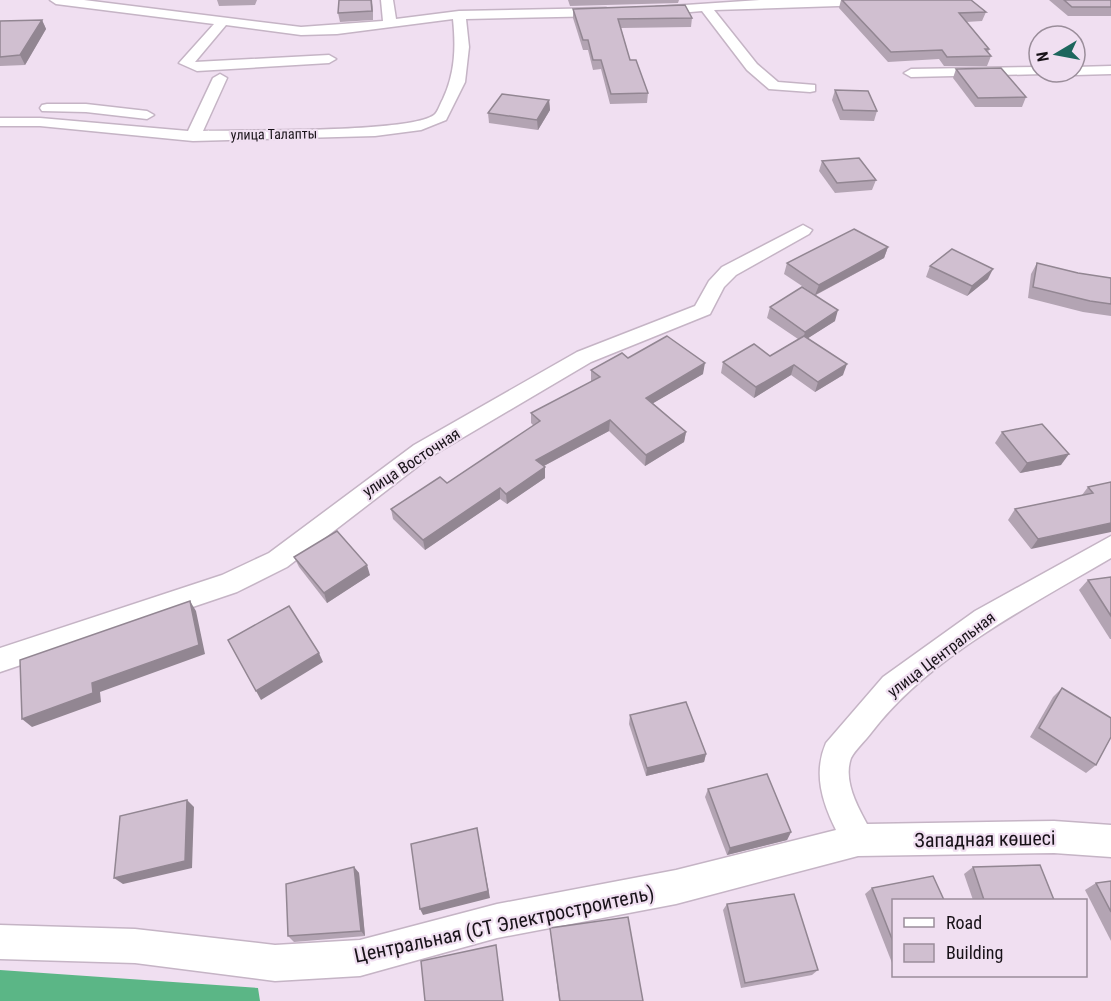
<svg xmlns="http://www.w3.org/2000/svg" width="1111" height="1001" viewBox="0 0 1111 1001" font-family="'Roboto Condensed',sans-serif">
  <rect width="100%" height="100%" fill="#f0dff1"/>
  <path fill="#5bb686" d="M0,970l258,18 2,13h-260z"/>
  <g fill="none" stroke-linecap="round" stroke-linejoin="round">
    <defs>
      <g id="minor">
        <path d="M50,0h34l217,27 82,-6 -2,-21h12l3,19 63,-8 147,-3 6,4 -6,4 -140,3 3,28 -4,35 -19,38 -25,10 -46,6 -182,5 -153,-15h-40v-8h40l148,13 25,-53 7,-4 7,4 -24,53c39,-1 207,2 231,-16 4,-3 6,-11 9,-16 12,-26 13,-51 10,-80l-116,15 -36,1 -75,-10 -31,37 134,-7 7,4 -7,4 -132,8 -18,-8 35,-39 -158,-20z"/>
        <path d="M760,0h145l-6,4 -185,6 43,54 21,18 37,3v6l-5,1 -41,-3 -22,-19 -45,-59 -46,4 -6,-4 6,-4z"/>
        <path d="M1111,66v8l-36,1 -6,-3h6v-5z"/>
        <path d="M1039,67v5h6l-1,2 -133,3 -7,-4 7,-4z"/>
        <path d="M47,104h39l61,7 7,4 -7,4 -61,-7 -44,-1 -2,-3 2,-3z"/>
        <path d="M803,225l9,5 -3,4 -73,41 -12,12 -14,27 -119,48 -161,95 -143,110 -50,25 -237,80v-24l222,-73 47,-22 145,-108 163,-93 118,-46 14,-25 13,-14z"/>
        <path d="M1111,536v22c-83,49 -181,98 -240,175 -6,8 -16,17 -20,25 -8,22 6,48 16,66l187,-3 57,4v32l-57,-4 -196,3 -182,48 -179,34 -137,38 -85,5 -140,-18 -135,-4v-34l135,4 140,16 85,-5 137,-36 179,-34 160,-40c-14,-28 -23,-57 -10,-87l57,-66 92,-66z"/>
      </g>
    </defs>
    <use href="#minor" stroke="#c5b4c5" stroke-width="3"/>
    <use href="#minor" fill="#fff" fill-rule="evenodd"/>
  </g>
  <g fill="#b3a4b3">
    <path d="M217,0h40l-2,5 -36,1z"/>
    <path d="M372,0l1,20 -33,2 -2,-9z"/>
    <path d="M568,0h111l-1,3 -108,3z"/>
    <path d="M841,0h130l15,12 -4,9 -16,1 23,27 -1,4 3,3 -4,10h-43l-5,-7 -51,3 -49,-54z"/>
    <path d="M1049,0h62v16h-43z"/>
    <path d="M573,9l119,9 -1,9 -70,1 9,32 18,33 -1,10 -37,1 -9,-35 -8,1 -5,-20h-5l-10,-32z"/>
    <path d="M42,20l4,9 -21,36 -25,1v-45z"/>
    <path d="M956,69l70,28 -4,10h-47l-22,-29z"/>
    <path d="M835,90l42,21 -3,10 -34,-1 -8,-20z"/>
    <path d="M549,100l1,10 -12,20 -49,-7 -1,-10z"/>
    <path d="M822,161l54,19 -4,10 -37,3 -16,-22z"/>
    <path d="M888,247l-4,11 -68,37 19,26 -27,17 35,37 -28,17 -24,-17 -37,23 -33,-25 2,-11 47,-6 28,-17 -31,-21 3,-11 44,-13 -30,-20 3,-11z"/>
    <path d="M1037,263l41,10 33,5v38l-28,-4 -55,-14 3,-24z"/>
    <path d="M930,266l58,13 -21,17 -41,-19z"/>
    <path d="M628,358l75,16 -50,29 33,29 -2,10 -39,24 -36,-35 -65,35 1,12 -38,26 -7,-5 -75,51 -32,-31 -2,-10 56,-26 87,-57 -3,-3v-10l60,-31v-12z"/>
    <path d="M1002,432l59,33 -41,8 -25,-30z"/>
    <path d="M1111,482l-80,67 -23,-29 7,-11 67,-14 6,-8z"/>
    <path d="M294,557l76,18 -43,28 -28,-36z"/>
    <path d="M1111,577v62h-1l-31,-49 9,-10z"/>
    <path d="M1062,688l34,77 -10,8 -56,-36 23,-40z"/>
    <path d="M630,715l76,39 -2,8 -58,14 -17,-52z"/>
    <path d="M708,789l83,43 -4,8 -60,15 -22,-58z"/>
    <path d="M354,867l5,6 6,63 -71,6 -6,-6z"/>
    <path d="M973,867l81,33h-81l-9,-26z"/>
    <path d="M1111,881v60l-26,-51 11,-7z"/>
    <path d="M872,888l22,12v68l-29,-74z"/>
    <path d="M727,904l91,66 -6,5 -71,13 -18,-78z"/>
    <path d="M550,928l93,73h-84z"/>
  </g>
  <g fill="#928692">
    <path d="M371,0h1l1,20 -1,-9z"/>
    <path d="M42,20l4,9 -21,36 -5,-10z"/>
    <path d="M549,100l1,10 -12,20 -1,-10z"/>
    <path d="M888,247l-4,11 -69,37 4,-10z"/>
    <path d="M993,269l-5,10 -21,17 5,-10z"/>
    <path d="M838,310l-3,11 -33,21 3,-10z"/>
    <path d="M705,363l-2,11 -58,34 1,-10z"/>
    <path d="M847,364l-4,11 -28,17 3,-10z"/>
    <path d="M794,365l-3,10 -37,23 2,-11z"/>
    <path d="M610,420l-1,11 -73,39v-10z"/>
    <path d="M686,432l-2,10 -39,24 1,-11z"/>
    <path d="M1069,454l-8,11 -41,8 7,-10z"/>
    <path d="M545,467v11l-38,26 -1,-10z"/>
    <path d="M500,488v11l-75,51 -2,-10z"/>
    <path d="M1111,523v9l-80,17 7,-10z"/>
    <path d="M367,565l3,10 -43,28 -3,-10z"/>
    <path d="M190,601l6,10 9,43 -105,38 1,10 -69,25 -10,-8 70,-36z"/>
    <path d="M319,653l4,9 -62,38 -5,-9z"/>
    <path d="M706,754l-2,8 -58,14 1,-8z"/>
    <path d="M187,800l7,7 -2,61 -69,16 -9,-6z"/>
    <path d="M791,832l-4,8 -60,15 3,-7z"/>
    <path d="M478,835l12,63 -67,17 -3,-6z"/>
    <path d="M354,867l5,6 6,63 -4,-5z"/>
  </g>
  <g fill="#d0bfd0" stroke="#928692" stroke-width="1.5">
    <path d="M339,0h32l1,11 -34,2z"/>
    <path d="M842,0h129l15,12 -27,1 30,36h-4l6,7 -44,1 -5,-7 -51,2z"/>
    <path d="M1064,0h47v7h-39z"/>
    <path d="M685,5l7,13 -74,1 12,41h6l12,33 -37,1 -10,-34h-8l-5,-20h-5l-10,-31z"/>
    <path d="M42,20l-22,35 -20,2v-36z"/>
    <path d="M1001,68l25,29 -48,1 -22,-29z"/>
    <path d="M835,90l33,1 9,20 -34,-1z"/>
    <path d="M502,94l47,6 -12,20 -49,-7z"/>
    <path d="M859,158l17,22 -39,3 -15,-22z"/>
    <path d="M854,229l34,18 -69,38 -32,-22z"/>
    <path d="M952,249l41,20 -21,17 -42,-20z"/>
    <path d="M1037,263l41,10 33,5v26l-21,-3 -57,-14z"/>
    <path d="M802,287l36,23 -33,22 -35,-25z"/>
    <path d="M667,336l38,27 -59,35 40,34 -40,23 -36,-35 -74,40 9,7 -39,27 -6,-6 -77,52 -32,-31 49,-32 7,6 93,-62 -9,-8 69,-36 -9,-7 31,-17 6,5z"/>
    <path d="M804,336l43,28 -29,18 -24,-17 -38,22 -33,-25 31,-18 16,12z"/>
    <path d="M1042,424l27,30 -42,9 -25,-31z"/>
    <path d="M1111,482v41l-73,16 -23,-30 78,-16 -5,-6z"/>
    <path d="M337,531l30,34 -43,28 -30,-36z"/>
    <path d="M1111,577v39l-23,-36z"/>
    <path d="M190,601l9,44 -107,38 1,10 -71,26 -2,-59z"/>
    <path d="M289,606l30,47 -63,38 -28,-51z"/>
    <path d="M1062,688l49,30v19l-15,28 -57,-37z"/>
    <path d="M686,702l20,52 -59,14 -17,-53z"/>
    <path d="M767,774l24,58 -61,16 -22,-59z"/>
    <path d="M187,800l-2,61 -71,17 6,-62z"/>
    <path d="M477,828l11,63 -68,18 -9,-65z"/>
    <path d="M1040,865l14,35h-70l-11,-33z"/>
    <path d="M354,867l7,64 -73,5 -2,-52z"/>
    <path d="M933,876l11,24h-50v44l-22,-56z"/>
    <path d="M1111,881v31l-15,-29z"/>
    <path d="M794,894l24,76 -73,13 -18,-79z"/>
    <path d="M628,917l15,84h-83l-10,-73z"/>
    <path d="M496,945l7,56h-78l-4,-40z"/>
  </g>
  <g text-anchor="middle" stroke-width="4.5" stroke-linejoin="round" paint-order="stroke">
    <g font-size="14" fill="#181218" stroke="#f0dff1">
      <text transform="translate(274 134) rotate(-1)" y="5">улица Талапты</text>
    </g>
    <g font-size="16" fill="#181218" stroke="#f0dff1">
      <text transform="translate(411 462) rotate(-33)" y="6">улица Восточная</text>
      <text transform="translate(941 654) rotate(-37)" y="6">улица Центральная</text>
    </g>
    <g font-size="20" fill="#181218" stroke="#f0dff1">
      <text transform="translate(985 839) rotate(-1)" y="7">Западная көшесі</text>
      <text transform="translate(504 924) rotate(-12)" y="7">Центральная (СТ Электростроитель)</text>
    </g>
  </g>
  <rect x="892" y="899" width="195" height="78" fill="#f0dff1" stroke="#9a8d9a" stroke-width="1.5"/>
  <rect x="904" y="918" width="30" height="9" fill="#ffffff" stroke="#9a8d9a" stroke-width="1.5"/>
  <text x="946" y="929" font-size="18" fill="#181218">Road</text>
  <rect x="904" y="944" width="30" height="18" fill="#d0bfd0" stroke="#9a8d9a" stroke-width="1.5"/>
  <text x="946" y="959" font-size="18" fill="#181218">Building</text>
  <g transform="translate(1057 54) rotate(260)"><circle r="28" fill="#f0dff1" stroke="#9a8d9a" stroke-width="1.5"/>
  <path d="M0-4.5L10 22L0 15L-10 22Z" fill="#1d665d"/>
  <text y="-9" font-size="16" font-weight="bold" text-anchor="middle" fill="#181218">N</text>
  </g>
</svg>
